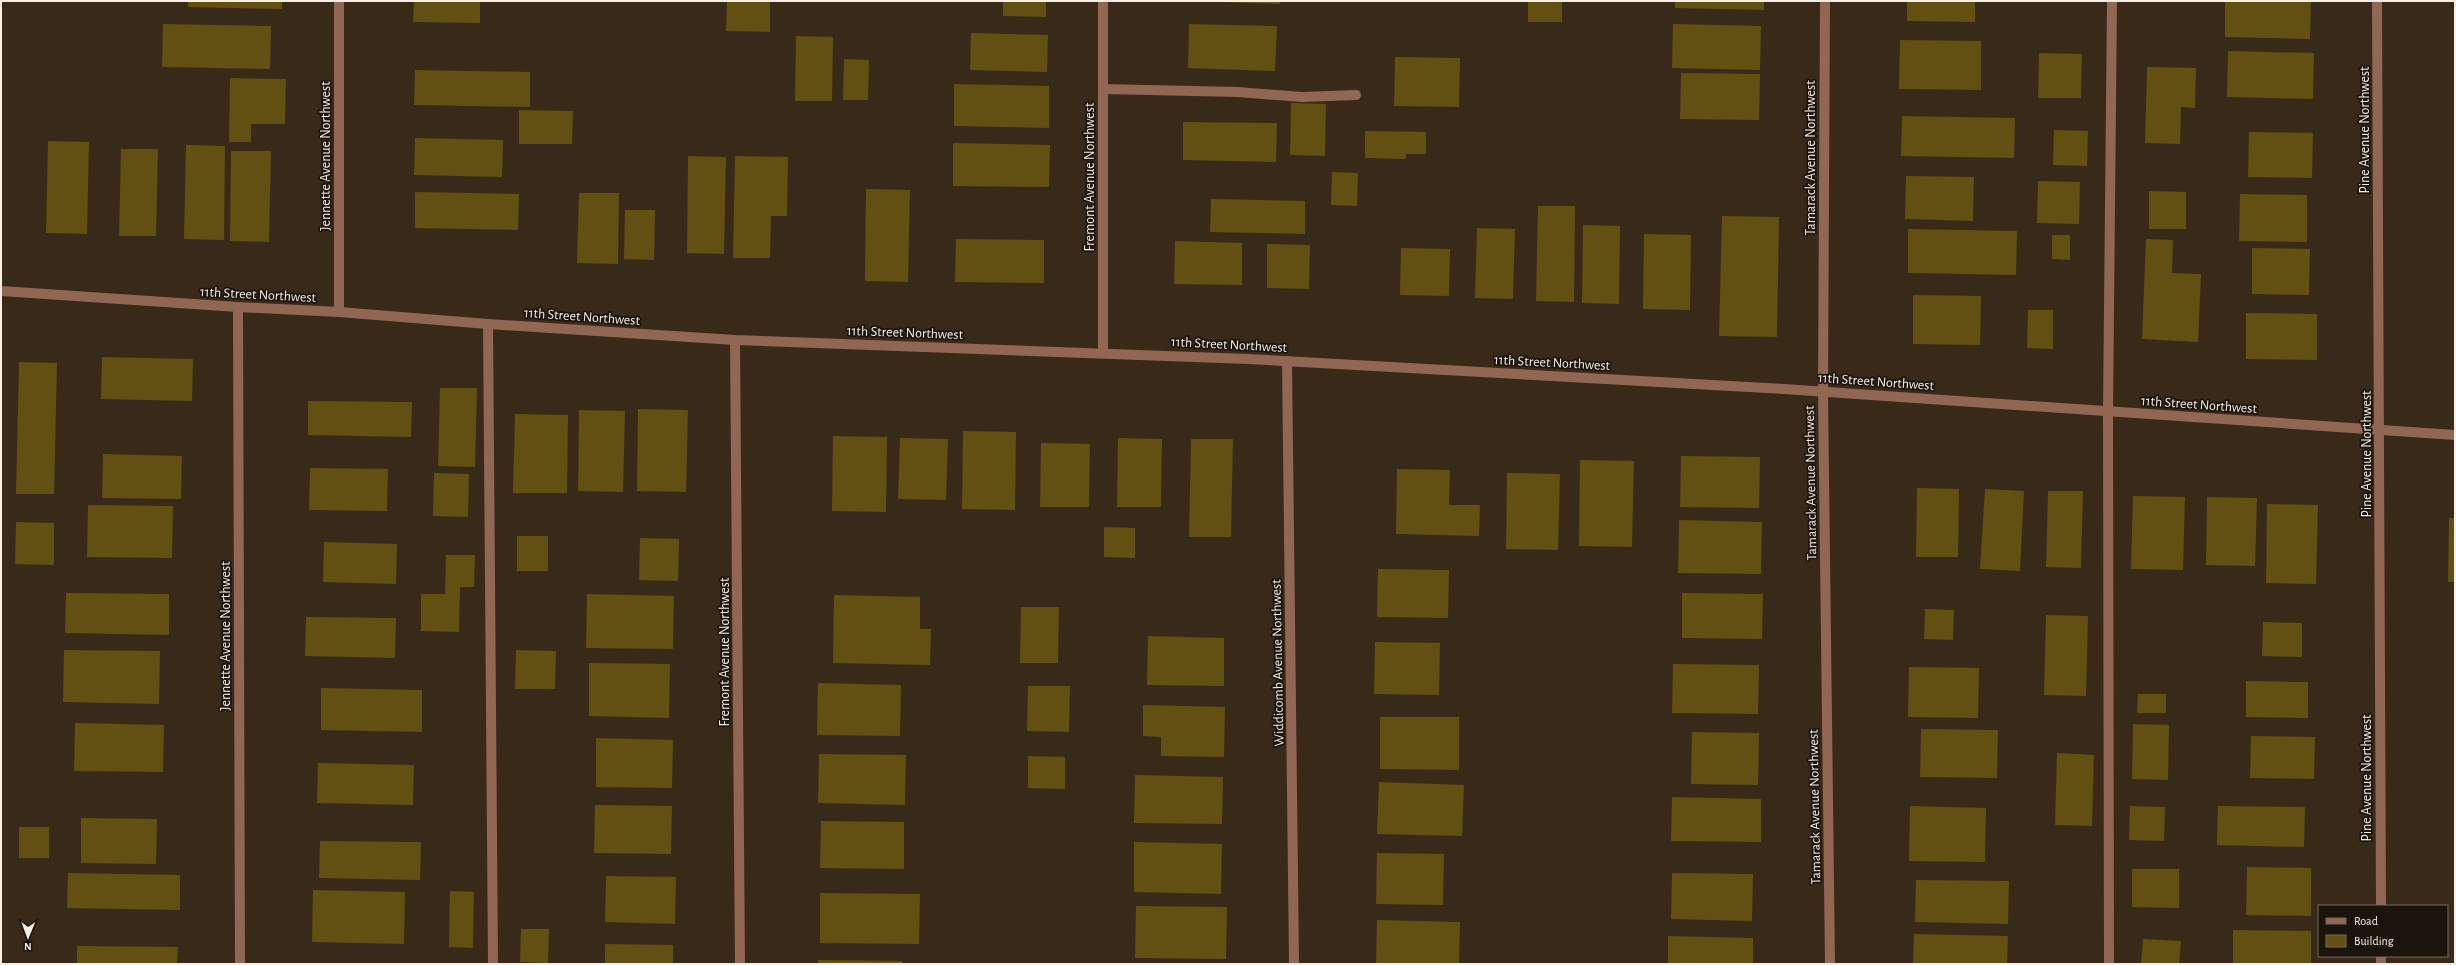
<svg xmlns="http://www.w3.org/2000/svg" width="2456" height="965" viewBox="0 0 2456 965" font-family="'Alegreya Sans',sans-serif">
  <rect width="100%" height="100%" fill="#392918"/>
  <g fill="#625012">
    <path d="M188,1h94v8l-94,-2z"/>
    <path d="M414,1h66v22l-67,-1z"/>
    <path d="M727,1h43v31l-44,-1z"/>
    <path d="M1003,1h43v16l-43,-1z"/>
    <path d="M1192,1h88v3z"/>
    <rect x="1528" y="1" width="34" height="21"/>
    <path d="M1675,1h89v9l-89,-2z"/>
    <path d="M1907,1h68v21l-68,-1z"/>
    <path d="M2225,1h86l-1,38 -85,-2z"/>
    <path d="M163,24l108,2 -1,43 -108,-2z"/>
    <path d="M1189,24l88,2 -2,45 -87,-3z"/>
    <path d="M1673,24l88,2 -1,44 -88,-2z"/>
    <path d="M971,33l77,2 -1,37 -77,-2z"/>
    <path d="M796,36l37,1 -1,64h-37z"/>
    <path d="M1900,40l81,1v49l-82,-1z"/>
    <path d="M2228,51l86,2 -1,46 -86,-2z"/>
    <path d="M2039,53l43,1 -1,44h-43z"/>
    <path d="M1395,57l65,1 -1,49 -65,-1z"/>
    <path d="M844,59l25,1 -1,40h-25z"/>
    <path d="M2147,67l49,1 -1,40 -14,-1 -1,37 -35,-1z"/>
    <path d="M415,70l115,2v35l-116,-2z"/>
    <path d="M1681,73l79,1 -1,46 -79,-1z"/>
    <path d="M230,78l56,1 -1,45h-34v18h-22z"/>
    <path d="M954,84l95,2v42l-95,-2z"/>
    <path d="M1291,103l35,1 -1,52 -35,-1z"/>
    <path d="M519,110l54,1 -1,33h-53z"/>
    <path d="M1902,116l113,2 -1,40 -113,-2z"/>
    <path d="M1183,122l94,1 -1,39 -93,-2z"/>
    <path d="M2054,130l34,1 -1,35 -34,-1z"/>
    <path d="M1365,131l61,1v22h-20v5l-41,-1z"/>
    <path d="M2249,132l64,1 -1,45 -64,-1z"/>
    <path d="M415,138l88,2 -1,37 -88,-2z"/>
    <path d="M48,141l41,1 -2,92 -41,-1z"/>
    <path d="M953,143l97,2 -1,42 -96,-1z"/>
    <path d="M186,145l39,1 -1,94 -40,-1z"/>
    <path d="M121,149h37l-2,87h-37z"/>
    <path d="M231,151h40l-2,91 -39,-1z"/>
    <path d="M688,156l38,1 -2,97 -37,-1z"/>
    <path d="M735,156l53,1 -1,59h-16l-1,42h-37z"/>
    <path d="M1332,172l26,1 -1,33 -26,-1z"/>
    <path d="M1906,176l68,1 -1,44 -68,-2z"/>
    <path d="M2038,181l42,1 -1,42 -42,-1z"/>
    <path d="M866,189l44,1 -2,92 -43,-1z"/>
    <path d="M2149,191l37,1v37h-37z"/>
    <path d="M415,192l104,2 -1,36 -103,-2z"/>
    <path d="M579,193h40l-1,71 -41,-1z"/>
    <path d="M2240,194l67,1v47l-68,-1z"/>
    <path d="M1211,199l94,2v33l-95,-2z"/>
    <path d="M1538,206h37l-1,96 -38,-1z"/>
    <path d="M625,210h30l-1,50 -30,-1z"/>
    <path d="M1722,216l57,1 -2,120 -58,-1z"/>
    <path d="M1583,225l37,1 -1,78 -37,-1z"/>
    <path d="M1477,228l38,1 -2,70 -38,-1z"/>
    <path d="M1908,229l109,2 -1,44 -108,-2z"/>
    <path d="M1644,234l47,1 -1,75 -47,-1z"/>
    <path d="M2052,235h18v25l-18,-1z"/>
    <path d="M956,239l88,1v43l-89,-1z"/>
    <path d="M2146,239l27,1 -1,33 29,1 -3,68 -56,-3z"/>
    <path d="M1175,241l67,2v42l-68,-1z"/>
    <path d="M1267,244l43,1 -1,44 -42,-1z"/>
    <path d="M1401,248l49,1 -1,47 -49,-1z"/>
    <path d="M2252,248l58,1 -1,46 -57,-1z"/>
    <path d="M1913,295l68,1 -1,49 -67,-1z"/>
    <path d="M2028,310h25v39l-26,-1z"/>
    <path d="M2246,313l71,1v46l-71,-1z"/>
    <path d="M102,357l91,2 -1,42 -91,-2z"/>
    <path d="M19,362l38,1 -3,131h-38z"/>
    <path d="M440,388h37l-2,79 -37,-1z"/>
    <path d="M308,401l104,1 -1,35 -103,-2z"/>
    <path d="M638,409l50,1 -2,82 -49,-1z"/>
    <path d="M579,410l46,1 -2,81 -45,-1z"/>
    <path d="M515,414l53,1 -1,78h-54z"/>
    <path d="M963,431l53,1 -1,78 -53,-1z"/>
    <path d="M833,436l54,1 -1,75 -54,-1z"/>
    <path d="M900,438l48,1 -2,61 -48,-1z"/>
    <path d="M1118,438l44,1 -1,68h-44z"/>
    <path d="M1191,439h42l-2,98h-42z"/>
    <path d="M1041,443l49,1 -1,63h-49z"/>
    <path d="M103,454l79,2 -1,43 -79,-1z"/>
    <path d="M1681,456l79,1 -1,51 -79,-1z"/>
    <path d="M1580,460l54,1 -2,86 -53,-1z"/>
    <path d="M310,468l78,1 -1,42 -78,-1z"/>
    <path d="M1397,469l53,1 -1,35h31l-1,31 -83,-2z"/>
    <path d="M434,473l35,1 -1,43 -35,-1z"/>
    <path d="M1507,473l53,1 -2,76 -52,-1z"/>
    <path d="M1917,488l42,1 -1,68h-42z"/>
    <path d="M1985,489l39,2 -4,80 -40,-2z"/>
    <path d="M2048,491h35l-2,77 -35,-1z"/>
    <path d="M2133,496l52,1 -2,73 -52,-1z"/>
    <path d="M2207,497l50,1 -2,68 -49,-1z"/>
    <path d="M2267,504l51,1 -2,79 -50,-1z"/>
    <path d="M88,505l85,1 -1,52 -85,-1z"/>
    <path d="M2449,518h6v64h-7z"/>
    <path d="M1679,520l83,2 -1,52 -83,-1z"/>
    <path d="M16,522l38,1v42l-39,-1z"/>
    <path d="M1104,527l31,1v30l-31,-1z"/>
    <rect x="517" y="536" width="31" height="35"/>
    <path d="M640,538l39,1 -1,42 -39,-1z"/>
    <path d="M324,542l73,2 -1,40 -73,-2z"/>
    <path d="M446,555h29l-1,32h-14l-1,45 -38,-1v-37h24z"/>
    <path d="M1378,569l71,1 -1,48 -71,-1z"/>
    <path d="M66,593l103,1v41l-104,-2z"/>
    <path d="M1682,593l81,1 -1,45 -80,-1z"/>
    <path d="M587,594l87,2 -1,53 -87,-1z"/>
    <path d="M834,595l86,2v32h11l-1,36 -97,-2z"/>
    <path d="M1021,607h38l-1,56h-38z"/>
    <path d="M1925,609l29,1 -1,30 -29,-1z"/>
    <path d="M2046,615l42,1 -2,80 -42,-1z"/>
    <path d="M306,617l90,1 -1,40 -90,-2z"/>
    <path d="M2263,622l39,1v34l-40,-1z"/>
    <path d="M1148,636l76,2v48l-77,-1z"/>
    <path d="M1375,642l65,1 -1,52 -65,-1z"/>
    <path d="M64,650l96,1 -1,53 -96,-2z"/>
    <path d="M516,650l40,1 -1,38h-40z"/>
    <path d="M589,663l81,1 -1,54 -80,-2z"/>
    <path d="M1673,664l86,1 -1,49 -86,-1z"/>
    <path d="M1909,667l70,1 -1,50 -70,-1z"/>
    <path d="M2246,681l62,1v36l-62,-1z"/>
    <path d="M818,683l83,2 -1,51 -83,-1z"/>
    <path d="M1028,686h42l-1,46 -42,-1z"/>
    <path d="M321,688l101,2v42l-101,-2z"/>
    <path d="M2138,694h28v19h-29z"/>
    <path d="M1143,705l82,2 -1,50 -63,-1v-19l-18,-1z"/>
    <path d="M1380,717h79v53l-79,-1z"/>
    <path d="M75,723l89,2 -1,47 -89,-1z"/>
    <path d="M2133,724l36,1 -1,55 -36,-1z"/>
    <path d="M1921,729l77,1 -1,48 -77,-1z"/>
    <path d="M1692,732l67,1 -1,52 -67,-1z"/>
    <path d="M2251,736l64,1 -1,42 -64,-1z"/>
    <path d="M596,738l77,2 -1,48 -76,-1z"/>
    <path d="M2057,753l37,2 -2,71 -37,-1z"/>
    <path d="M819,754l87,1 -1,50 -87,-2z"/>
    <path d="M1028,756l37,1v32l-37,-1z"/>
    <path d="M318,763l96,2 -1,40 -96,-2z"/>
    <path d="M1135,775l88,2 -1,47 -88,-1z"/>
    <path d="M1379,782l85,3 -2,51 -85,-2z"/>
    <path d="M1672,797l89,2v43l-90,-1z"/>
    <path d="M595,805l77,1 -1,48 -77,-1z"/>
    <path d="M1910,806l76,2 -1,54 -76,-1z"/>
    <path d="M2130,806l35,1 -1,34 -35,-1z"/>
    <path d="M2218,806l87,1 -1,40 -87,-2z"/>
    <path d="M81,818l76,1 -1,45 -75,-1z"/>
    <path d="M821,821l83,1v47l-84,-1z"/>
    <rect x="19" y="827" width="30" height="31"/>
    <path d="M320,841l101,1 -1,38 -101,-2z"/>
    <path d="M1134,842l88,2 -1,50 -87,-2z"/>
    <path d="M1377,853l67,1 -1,51 -67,-1z"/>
    <path d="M2247,867l64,1v48l-65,-1z"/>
    <path d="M2132,869h47v39l-47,-1z"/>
    <path d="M68,873l112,2v35l-113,-2z"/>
    <path d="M1672,873l81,1 -1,47 -81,-2z"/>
    <path d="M606,876l70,1 -1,47 -70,-2z"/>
    <path d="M1916,880l93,1 -1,43 -93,-2z"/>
    <path d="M313,890l92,2 -1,52 -92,-2z"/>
    <path d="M450,891l24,1 -1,56 -24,-1z"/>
    <path d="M820,893l100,1 -1,50 -99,-1z"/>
    <path d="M1136,906l91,1 -1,52 -91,-1z"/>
    <path d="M1377,920l83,2 -1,42h-83z"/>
    <path d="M521,929h28l-1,34 -28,-1z"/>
    <path d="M2233,930l78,1v33h-78z"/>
    <path d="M1914,934l94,2 -1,28h-94z"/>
    <path d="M1668,936l85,2v26h-85z"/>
    <path d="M2143,939l38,2 -2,23h-38z"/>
    <path d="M605,944l68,1v19h-68z"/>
    <path d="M77,946l101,1 -1,17h-100z"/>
    <path d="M818,960l84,1v3h-84z"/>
  </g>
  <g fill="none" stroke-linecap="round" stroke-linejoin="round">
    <g stroke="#916653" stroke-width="10">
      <path d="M1103,1v351"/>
      <path d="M1825,1l-2,391 7,572"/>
      <path d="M2377,1l4,905"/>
      <path d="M1103,89l135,3 64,5 54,-2"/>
      <path d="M1,291l237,16 101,5 149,12 247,16 513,19 536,30 671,46"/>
      <path d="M238,307l2,657"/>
      <path d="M339,312v-311"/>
      <path d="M488,324l5,640"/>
      <path d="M735,340l5,624"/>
      <path d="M1287,361l7,603"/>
      <path d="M2381,956v8"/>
      <path d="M2109,964l-1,-552 4,-411"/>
    </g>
  </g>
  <g text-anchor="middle" stroke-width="3.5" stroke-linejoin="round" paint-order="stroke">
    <g font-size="14" fill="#f9eee3" stroke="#1b140c">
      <text transform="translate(2364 130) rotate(-90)" y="5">Pine Avenue Northwest</text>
      <text transform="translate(325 156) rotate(-90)" y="5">Jennette Avenue Northwest</text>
      <text transform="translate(1810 158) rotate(-90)" y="5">Tamarack Avenue Northwest</text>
      <text transform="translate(1089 177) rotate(-90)" y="5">Fremont Avenue Northwest</text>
      <text transform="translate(258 294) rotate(3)" y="5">11th Street Northwest</text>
      <text transform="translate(582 316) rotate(4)" y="5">11th Street Northwest</text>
      <text transform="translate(905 332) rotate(2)" y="5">11th Street Northwest</text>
      <text transform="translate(1229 344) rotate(3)" y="5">11th Street Northwest</text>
      <text transform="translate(1552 362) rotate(3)" y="5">11th Street Northwest</text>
      <text transform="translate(1876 381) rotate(4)" y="5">11th Street Northwest</text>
      <text transform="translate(2199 404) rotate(4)" y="5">11th Street Northwest</text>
      <text transform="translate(2366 454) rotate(-90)" y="5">Pine Avenue Northwest</text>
      <text transform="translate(1810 483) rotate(-91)" y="5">Tamarack Avenue Northwest</text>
      <text transform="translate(225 636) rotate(-90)" y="5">Jennette Avenue Northwest</text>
      <text transform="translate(724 652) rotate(-90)" y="5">Fremont Avenue Northwest</text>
      <text transform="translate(1277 663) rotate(-91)" y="5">Widdicomb Avenue Northwest</text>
      <text transform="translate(2366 778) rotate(-90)" y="5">Pine Avenue Northwest</text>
      <text transform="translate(1814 807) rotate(-91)" y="5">Tamarack Avenue Northwest</text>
    </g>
  </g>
  <rect width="2456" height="965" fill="none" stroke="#f9eee3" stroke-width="4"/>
  <rect x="2318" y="905" width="130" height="52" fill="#1b140c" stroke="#746b62"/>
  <rect x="2326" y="918" width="20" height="6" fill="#916653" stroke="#746b62"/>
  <text x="2354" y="925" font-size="12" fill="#f9eee3">Road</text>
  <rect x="2326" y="935" width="20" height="12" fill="#625012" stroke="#746b62"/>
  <text x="2354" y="945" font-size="12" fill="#f9eee3">Building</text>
  <g transform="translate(28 937) rotate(181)" stroke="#1b140c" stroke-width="3" paint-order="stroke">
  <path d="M0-3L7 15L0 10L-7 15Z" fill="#f9eee3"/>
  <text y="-6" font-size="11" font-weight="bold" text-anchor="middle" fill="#f9eee3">N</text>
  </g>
</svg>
